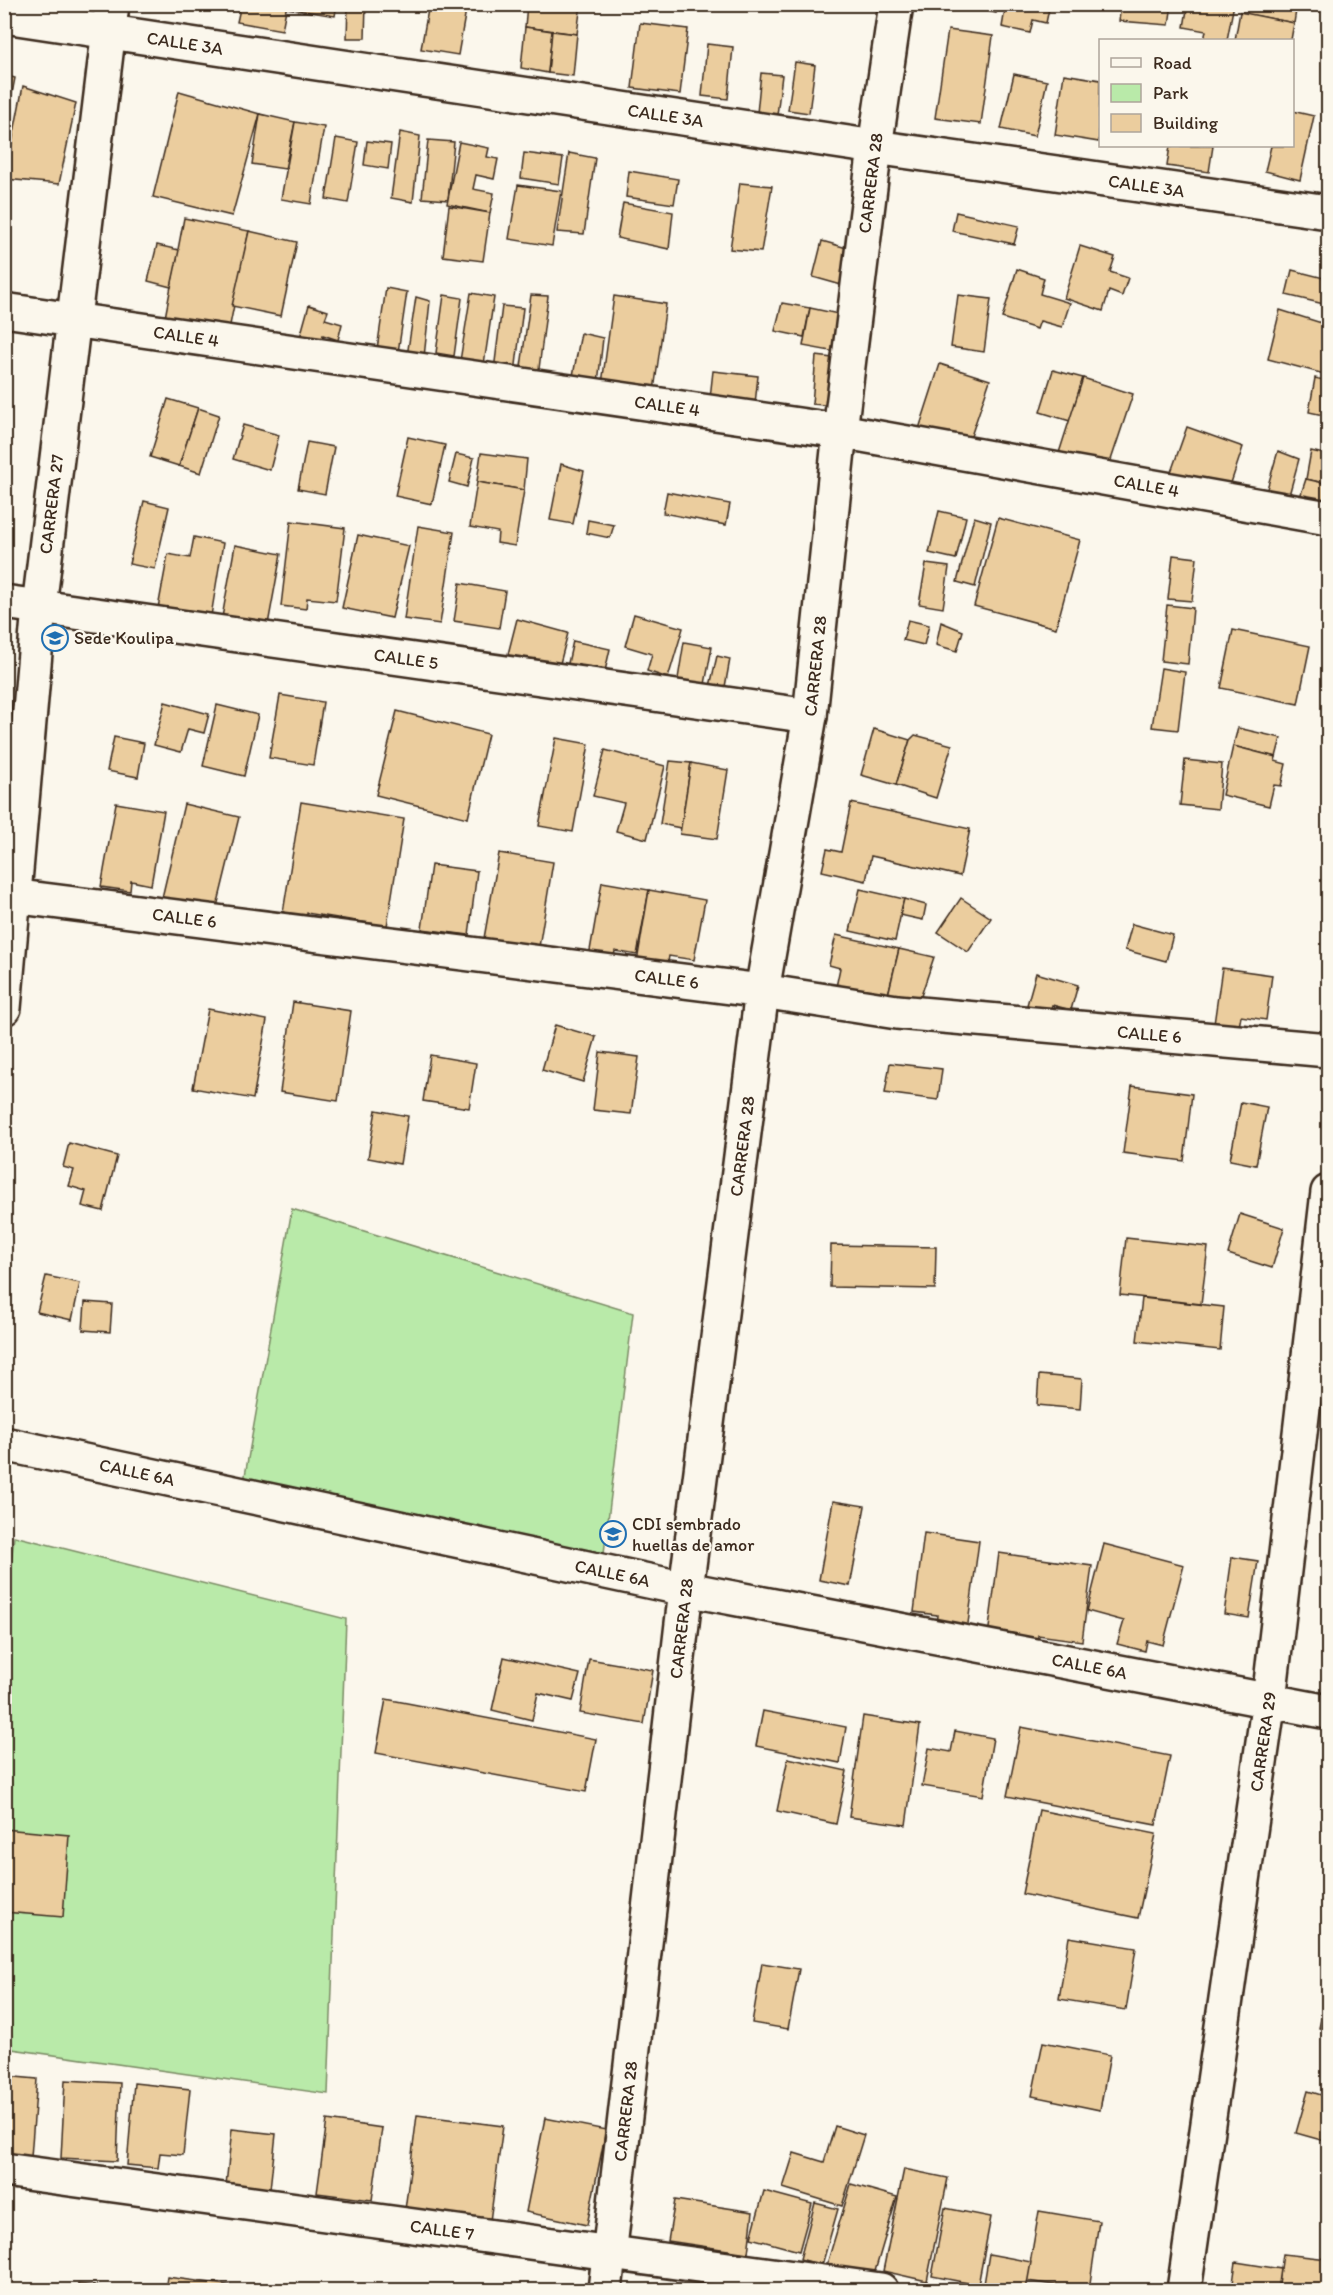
<svg xmlns="http://www.w3.org/2000/svg" width="1333" height="2295" viewBox="0 0 1333 2295" font-family="Itim,sans-serif">
  <rect width="100%" height="100%" fill="#fbf7ec"/>
  <filter id="ink" filterUnits="userSpaceOnUse"><feTurbulence type="fractalNoise" baseFrequency=".0167" numOctaves="2"/><feDisplacementMap in="SourceGraphic" scale="12" xChannelSelector="R" yChannelSelector="G"/><feConvolveMatrix kernelMatrix="1 2 1 2 8 2 1 2 1" color-interpolation-filters="sRGB"/></filter>
  <g filter="url(#ink)">
    <g fill="#b9eaa9" stroke="#7a8a64" stroke-width="1.5">
      <path d="M292,1209l341,104 -29,240 -361,-66z"/>
      <path d="M14,1536l332,83 -18,475 -323,-46 -1,-421z"/>
    </g>
    <g fill="#ebcd9e" stroke="#3b2a1e" stroke-width="1.5">
      <path d="M241,4h46l-5,26 -45,-8z"/>
      <path d="M287,4h50l-2,12 -49,-8z"/>
      <path d="M348,4h18l-1,34h-18z"/>
      <path d="M429,4h38l-9,51 -37,-6z"/>
      <path d="M527,4h54l-4,30 -52,-7z"/>
      <path d="M959,4h39l-2,9z"/>
      <path d="M1006,4h44l-4,19 -13,-3 -3,13 -28,-6z"/>
      <path d="M1121,4h51l-3,21 -50,-4z"/>
      <path d="M1188,4l21,3v-3h25l-7,36h-23l2,-9 -22,-4z"/>
      <path d="M1249,4h48l-3,19 -47,-9z"/>
      <path d="M1240,12l54,11 -3,17h-56z"/>
      <path d="M640,23l48,6 -8,65 -48,-6z"/>
      <path d="M525,27l27,4 -4,42 -27,-5z"/>
      <path d="M948,30l45,6 -12,88 -46,-6z"/>
      <path d="M552,31l25,3 -4,42 -25,-3z"/>
      <path d="M707,44l26,3 -5,52 -26,-3z"/>
      <path d="M795,62l20,3 -6,48 -21,-3z"/>
      <path d="M761,73l21,2 -5,40 -20,-2z"/>
      <path d="M1014,74l33,7 -12,55 -34,-7z"/>
      <path d="M1064,74l36,6 -1,62 -44,-7z"/>
      <path d="M4,75l11,3 -11,56z"/>
      <path d="M23,86l53,17 -17,81 -54,-5z"/>
      <path d="M179,91l81,23 -28,102 -79,-19z"/>
      <path d="M1292,111l22,5 -14,64 -35,-9 6,-25h21z"/>
      <path d="M260,114l35,8 -10,47 -33,-5z"/>
      <path d="M295,122l29,5 -13,77 -30,-5z"/>
      <path d="M400,132l20,4 -7,66 -22,-4z"/>
      <path d="M336,138l22,4 -10,61 -22,-4z"/>
      <path d="M428,140l26,2 -6,58 -26,-2z"/>
      <path d="M367,141l24,3 -3,25 -24,-4z"/>
      <path d="M459,142l30,6 -2,9 11,2 -4,20 -18,-4 -3,14 21,4 -4,20 -43,-9z"/>
      <path d="M1170,146h43l-4,26 -42,-6z"/>
      <path d="M524,153l39,5 -4,26 -38,-6z"/>
      <path d="M569,153l26,5 -11,76 -27,-2z"/>
      <path d="M629,171l49,8 -4,25 -48,-7z"/>
      <path d="M740,183l32,3 -11,66 -31,-3z"/>
      <path d="M518,185l43,6 -9,55 -43,-7z"/>
      <path d="M623,203l50,9 -4,37 -52,-11z"/>
      <path d="M449,206l41,7 -7,48 -40,-5z"/>
      <path d="M956,212l63,14 -5,18 -62,-13z"/>
      <path d="M184,218l65,13 -21,104 -64,-12z"/>
      <path d="M249,231l48,11 -16,74 -49,-10z"/>
      <path d="M822,241l39,11 -9,36 -39,-11z"/>
      <path d="M157,245l22,5 -8,37 -23,-6z"/>
      <path d="M1080,246l35,11 -5,15 18,6 -6,18 -13,-5 -6,20 -39,-13z"/>
      <path d="M1017,269l27,9 -4,16 30,9 -8,24 -22,-6 -3,8 -35,-11z"/>
      <path d="M1292,270l36,9v26l-42,-10z"/>
      <path d="M386,288l21,4 -10,67 -21,-3z"/>
      <path d="M471,293l23,4 -10,67 -24,-3z"/>
      <path d="M444,295l18,3 -8,58 -18,-3z"/>
      <path d="M531,295l17,1 -10,81 -18,-3z"/>
      <path d="M958,295l33,4 -7,53 -33,-5z"/>
      <path d="M614,296l52,8 -13,94 -52,-7z"/>
      <path d="M416,297l14,4 -6,56 -17,-1z"/>
      <path d="M782,303l28,5 -6,29 -29,-6z"/>
      <path d="M309,305l19,6 -3,8 17,5 -4,16 -15,-5 -4,12 -20,-6z"/>
      <path d="M502,306l21,2 -8,65 -21,-3z"/>
      <path d="M810,308l38,8 -7,37 -38,-7z"/>
      <path d="M1280,310l48,15v50l-60,-16z"/>
      <path d="M581,333l22,5 -5,45 -26,-2z"/>
      <path d="M816,356l25,3 -4,47 -25,-2z"/>
      <path d="M940,364l50,16 -23,68 -49,-16z"/>
      <path d="M1053,370l30,8 -13,43 -30,-9z"/>
      <path d="M713,371l45,5 -3,28 -45,-6z"/>
      <path d="M1083,378l50,16 -26,78 -49,-16z"/>
      <path d="M1315,378l13,3v35l-19,-4z"/>
      <path d="M168,399l30,9 -19,58 -29,-9z"/>
      <path d="M198,408l21,7 -18,58 -22,-7z"/>
      <path d="M243,425l36,10 -9,35 -37,-11z"/>
      <path d="M1187,427l56,20 -15,45 -57,-20z"/>
      <path d="M408,437l37,8 -13,59 -37,-8z"/>
      <path d="M307,442l27,5 -9,47 -27,-5z"/>
      <path d="M1278,451l21,8 -13,47 -22,-7z"/>
      <path d="M1311,451l17,4v29l-22,-5z"/>
      <path d="M481,453l46,6 -3,31 -47,-8z"/>
      <path d="M456,454l18,4 -7,29 -18,-5z"/>
      <path d="M561,464l23,7 -11,53 -23,-4z"/>
      <path d="M1306,479l22,5 -5,23 -24,-7z"/>
      <path d="M477,482l47,8 -9,56 -18,-3 1,-11 -28,-5z"/>
      <path d="M667,492l63,12 -4,21 -63,-12z"/>
      <path d="M144,501l25,6 -14,62 -26,-5z"/>
      <path d="M939,511l27,6 -10,42 -27,-6z"/>
      <path d="M974,517l17,5 -16,65 -18,-5z"/>
      <path d="M998,518l82,22 -24,88 -82,-22z"/>
      <path d="M588,520l26,5 -4,13 -24,-5z"/>
      <path d="M291,521l54,7 -9,73 -29,-3 -1,11 -25,-3z"/>
      <path d="M418,526l36,6 -14,92 -36,-5z"/>
      <path d="M358,535l51,11 -17,72 -50,-10z"/>
      <path d="M194,537l29,6 -14,85 -53,-9 12,-65 22,4z"/>
      <path d="M235,545l46,9 -14,76 -46,-7z"/>
      <path d="M1173,555l24,3 -5,43 -24,-2z"/>
      <path d="M926,564l23,3 -6,41 -24,-4z"/>
      <path d="M460,583l45,8 -6,37 -45,-7z"/>
      <path d="M1167,605l26,3 -5,56 -27,-3z"/>
      <path d="M634,614l49,14 -15,50 -21,-7 5,-17 -27,-8z"/>
      <path d="M517,619l51,14 -10,38 -51,-13z"/>
      <path d="M908,620l21,5 -5,20 -21,-5z"/>
      <path d="M941,622l22,9 -6,20 -21,-6z"/>
      <path d="M1233,630l77,16 -12,58 -77,-16z"/>
      <path d="M573,641l37,8 -7,31 -37,-8z"/>
      <path d="M684,642l28,5 -9,48 -27,-4z"/>
      <path d="M717,656l13,3 -7,39 -15,-3z"/>
      <path d="M1161,668l24,4 -7,58 -26,-3z"/>
      <path d="M280,695l43,7 -10,63 -44,-7z"/>
      <path d="M165,702l44,12 -5,19 -16,-4 -7,23 -27,-7z"/>
      <path d="M217,705l41,10 -14,61 -41,-10z"/>
      <path d="M397,711l91,23 -20,84 -92,-23z"/>
      <path d="M1238,728l43,10 -5,19 -43,-11z"/>
      <path d="M874,729l36,11 -14,45 -35,-10z"/>
      <path d="M915,735l37,10 -16,53 -40,-13 14,-45z"/>
      <path d="M114,737l30,6 -6,34 -31,-6z"/>
      <path d="M556,738l33,6 -16,88 -34,-6z"/>
      <path d="M1233,746l43,11 -1,4 11,3 -5,22 -7,-1 -5,21 -47,-11z"/>
      <path d="M605,750l60,16 -18,73 -31,-8 8,-28 -31,-7z"/>
      <path d="M1185,760l37,4 -4,45 -38,-4z"/>
      <path d="M670,761l21,2 -10,65 -21,-4z"/>
      <path d="M691,763l37,7 -11,69 -37,-5z"/>
      <path d="M301,802l103,17 -17,107 -80,-13 -1,10 -24,-4z"/>
      <path d="M116,803l48,8 -13,74 -20,-4 -1,10 -29,-4z"/>
      <path d="M851,803l119,26 -10,47 -89,-20 -5,25 -44,-10 5,-22 14,3z"/>
      <path d="M184,804l55,13 -24,98 -54,-13z"/>
      <path d="M499,853l54,9 -15,91 -55,-9z"/>
      <path d="M431,865l46,6 -8,64 -47,-6z"/>
      <path d="M602,882l47,8 -12,65 -22,-4 -3,15 -24,-4z"/>
      <path d="M860,889l44,10 -9,42 -45,-10z"/>
      <path d="M649,890l56,10 -11,60 -25,-4 -2,12 -30,-6z"/>
      <path d="M961,898l30,20 -23,34 -30,-20z"/>
      <path d="M904,899l22,6 -3,15 -23,-5z"/>
      <path d="M1132,924l41,11 -7,26 -41,-11z"/>
      <path d="M836,935l63,14 -12,50 -51,-12 4,-19 -11,-3z"/>
      <path d="M899,949l35,8 -13,39 -34,3z"/>
      <path d="M1222,968l50,7 -6,45 -25,-4 -2,11 -25,-3z"/>
      <path d="M1036,973l42,12 -7,25 -19,-5 -2,7 -23,-7z"/>
      <path d="M293,1002l58,9 -13,90 -58,-9z"/>
      <path d="M208,1009l59,11 -14,79 -60,-11z"/>
      <path d="M555,1025l41,12 -13,45 -41,-12z"/>
      <path d="M600,1052l39,5 -8,57 -38,-4z"/>
      <path d="M430,1055l46,8 -7,45 -46,-7z"/>
      <path d="M890,1063l52,6 -4,31 -53,-7z"/>
      <path d="M1132,1086l60,8 -8,67 -61,-8z"/>
      <path d="M1241,1102l26,5 -11,58 -26,-5z"/>
      <path d="M376,1110l32,6 -8,48 -32,-6z"/>
      <path d="M69,1143l48,13 -14,55 -21,-5 4,-15 -17,-5 5,-16 -11,-3z"/>
      <path d="M1240,1214l44,14 -12,40 -44,-14z"/>
      <path d="M1126,1238l82,9 -7,57 -81,-9z"/>
      <path d="M831,1245l105,2 -1,42 -105,-2z"/>
      <path d="M46,1276l34,7 -8,37 -35,-8z"/>
      <path d="M1142,1298l82,9 -4,43 -83,-9z"/>
      <path d="M85,1302l27,2 -2,28 -27,-2z"/>
      <path d="M1039,1375l43,4 -2,30 -43,-4z"/>
      <path d="M833,1501l32,5 -15,80 -31,-6z"/>
      <path d="M924,1533l55,8 -12,90 -31,-4 1,-12 -23,-3z"/>
      <path d="M1104,1544l80,21 -21,80 -16,-4 -2,10 -28,-7 7,-23 -37,-10z"/>
      <path d="M999,1553l93,13 -10,75 -44,-6 -1,14 -50,-6z"/>
      <path d="M1232,1557l26,4 -9,57 -25,-4z"/>
      <path d="M504,1657l76,17 -7,27 -35,-8 -6,27 -40,-10z"/>
      <path d="M589,1659l64,11 -9,54 -64,-11z"/>
      <path d="M386,1699l210,40 -10,53 -210,-39z"/>
      <path d="M763,1711l83,16 -6,36 -84,-17z"/>
      <path d="M863,1716l57,9 -14,100 -57,-8z"/>
      <path d="M1021,1727l149,29 -14,69 -149,-29z"/>
      <path d="M955,1731l38,7 -10,58 -61,-10 7,-38 22,4z"/>
      <path d="M788,1758l59,13 -11,53 -59,-13z"/>
      <path d="M1039,1810l117,24 -18,84 -116,-24z"/>
      <path d="M4,1829l65,6 -6,82 -59,-5z"/>
      <path d="M1069,1937l67,11 -10,62 -67,-11z"/>
      <path d="M762,1963l37,6 -11,60 -36,-6z"/>
      <path d="M1326,1997l2,1v32l-9,-2z"/>
      <path d="M1043,2042l67,13 -10,55 -68,-14z"/>
      <path d="M4,2076l33,3 -6,78 -27,-2z"/>
      <path d="M65,2080l55,3 -3,78 -56,-3z"/>
      <path d="M134,2083l56,6 -7,66 -23,-2 -2,15 -31,-3z"/>
      <path d="M1308,2091l20,6v45l-32,-9z"/>
      <path d="M417,2115l86,11 -13,95 -85,-11z"/>
      <path d="M545,2118l61,12 -19,95 -61,-13z"/>
      <path d="M327,2120l55,8 -10,72 -55,-7z"/>
      <path d="M835,2126l29,9 -22,71 -59,-18 11,-35 30,9z"/>
      <path d="M232,2129l44,5 -6,55 -44,-4z"/>
      <path d="M904,2169l44,9 -21,103 -44,-10z"/>
      <path d="M851,2184l46,13 -24,81 -46,-14z"/>
      <path d="M764,2191l48,13 -13,47 -48,-13z"/>
      <path d="M675,2200l78,12 -5,41 -80,-12z"/>
      <path d="M815,2203l23,6 -16,56 -22,-6z"/>
      <path d="M945,2208l46,9 -13,68 -46,-9z"/>
      <path d="M1039,2211l60,10 -10,69 -62,-9z"/>
      <path d="M989,2254l42,8 -5,28 -42,-6z"/>
      <path d="M1283,2254l45,5v31h-50z"/>
      <path d="M1236,2262l45,7 -3,21h-46z"/>
      <path d="M167,2277l74,10v3h-76z"/>
      <path d="M78,2284l52,6h-53z"/>
    </g>
    <g fill="none" stroke-linecap="round" stroke-linejoin="round">
      <defs>
        <g id="street">
          <path id="s1" d="M4,16l871,131 453,65"/>
          <path id="s2" d="M4,310l836,121 488,87"/>
          <path id="s3" d="M4,602l806,114"/>
          <path id="s4" d="M4,895l758,96 135,21 431,38"/>
          <path id="s5" d="M4,1008l35,-401 73,-603"/>
          <path id="s6" d="M4,1444l682,145 642,123"/>
          <path id="s7" d="M4,2170l877,120"/>
          <path id="s8" d="M605,2290l81,-701 76,-598 48,-275 30,-285 35,-284 21,-143"/>
          <path id="s9" d="M1184,2290l85,-590 59,-508"/>
        </g>
      </defs>
      <use href="#street" stroke="#3b2a1e" stroke-width="38"/>
      <use href="#street" stroke="#fbf7ec" stroke-width="33"/>
    </g>
  </g>
  <defs>
    <symbol id="school-ring" viewBox="-11 -11 22 22"><circle r="9.5" fill="#fbf7ec" stroke="#1f6fb2" stroke-width="1.5"/><path d="M0-5L7-2L0 1L-7-2ZM-4 1L0 2.5L4 1V4Q0 6-4 4Z" fill="#1f6fb2"/></symbol>
  </defs>
  <g fill-rule="evenodd">
    <use href="#school-ring" x="40" y="623" width="30" height="30"/>
    <use href="#school-ring" x="598" y="1519" width="30" height="30"/>
  </g>
  <g text-anchor="middle" stroke-width="4.5" stroke-linejoin="round" paint-order="stroke">
    <g font-size="18" fill="#3b2a1e" stroke="#fbf7ec">
      <text dy="6" stroke="none"><textPath href="#s1" startOffset="183">CALLE 3A</textPath></text>
      <text dy="6" stroke="none"><textPath href="#s1" startOffset="669">CALLE 3A</textPath></text>
      <text dy="6" stroke="none"><textPath href="#s8" startOffset="2124">CARRERA 28</textPath></text>
      <text dy="6" stroke="none"><textPath href="#s1" startOffset="1155">CALLE 3A</textPath></text>
      <text dy="6" stroke="none"><textPath href="#s2" startOffset="184">CALLE 4</textPath></text>
      <text dy="6" stroke="none"><textPath href="#s2" startOffset="670">CALLE 4</textPath></text>
      <text dy="6" stroke="none"><textPath href="#s2" startOffset="1156">CALLE 4</textPath></text>
      <text dy="6" stroke="none"><textPath href="#s5" startOffset="506">CARRERA 27</textPath></text>
      <text dy="6" stroke="none"><textPath href="#s3" startOffset="406">CALLE 5</textPath></text>
      <text dy="6" stroke="none"><textPath href="#s8" startOffset="1638">CARRERA 28</textPath></text>
      <text dy="6" stroke="none"><textPath href="#s4" startOffset="182">CALLE 6</textPath></text>
      <text dy="6" stroke="none"><textPath href="#s4" startOffset="668">CALLE 6</textPath></text>
      <text dy="6" stroke="none"><textPath href="#s4" startOffset="1154">CALLE 6</textPath></text>
      <text dy="6" stroke="none"><textPath href="#s8" startOffset="1152">CARRERA 28</textPath></text>
      <text dy="6" stroke="none"><textPath href="#s6" startOffset="136">CALLE 6A</textPath></text>
      <text dy="6" stroke="none"><textPath href="#s6" startOffset="622">CALLE 6A</textPath></text>
      <text dy="6" stroke="none"><textPath href="#s8" startOffset="666">CARRERA 28</textPath></text>
      <text dy="6" stroke="none"><textPath href="#s6" startOffset="1108">CALLE 6A</textPath></text>
      <text dy="6" stroke="none"><textPath href="#s9" startOffset="554">CARRERA 29</textPath></text>
      <text dy="6" stroke="none"><textPath href="#s8" startOffset="180">CARRERA 28</textPath></text>
      <text dy="6" stroke="none"><textPath href="#s7" startOffset="442">CALLE 7</textPath></text>
    </g>
    <g font-size="18" fill="#3b2a1e" stroke="#fbf7ec" text-anchor="start">
      <text x="74" y="644">Sede Koulipa</text>
      <text x="632" y="1530">CDI sembrado<tspan x="632" dy="21">huellas de amor</tspan></text>
    </g>
  </g>
  <rect width="1333" height="2295" fill="none" stroke="#fbf7ec" stroke-width="24"/>
  <rect x="12" y="12" width="1309" height="2271" fill="none" stroke="#3b2a1e" stroke-width="2" filter="url(#ink)"/>
  <rect x="1099" y="39" width="195" height="108" fill="#fbf7ec" stroke="#aea59a" stroke-width="1.5"/>
  <rect x="1111" y="58" width="30" height="9" fill="#fbf7ec" stroke="#aea59a" stroke-width="1.5"/>
  <text x="1153" y="69" font-size="18" fill="#3b2a1e">Road</text>
  <rect x="1111" y="84" width="30" height="18" fill="#b9eaa9" stroke="#aea59a" stroke-width="1.5"/>
  <text x="1153" y="99" font-size="18" fill="#3b2a1e">Park</text>
  <rect x="1111" y="114" width="30" height="18" fill="#ebcd9e" stroke="#aea59a" stroke-width="1.5"/>
  <text x="1153" y="129" font-size="18" fill="#3b2a1e">Building</text>
</svg>
